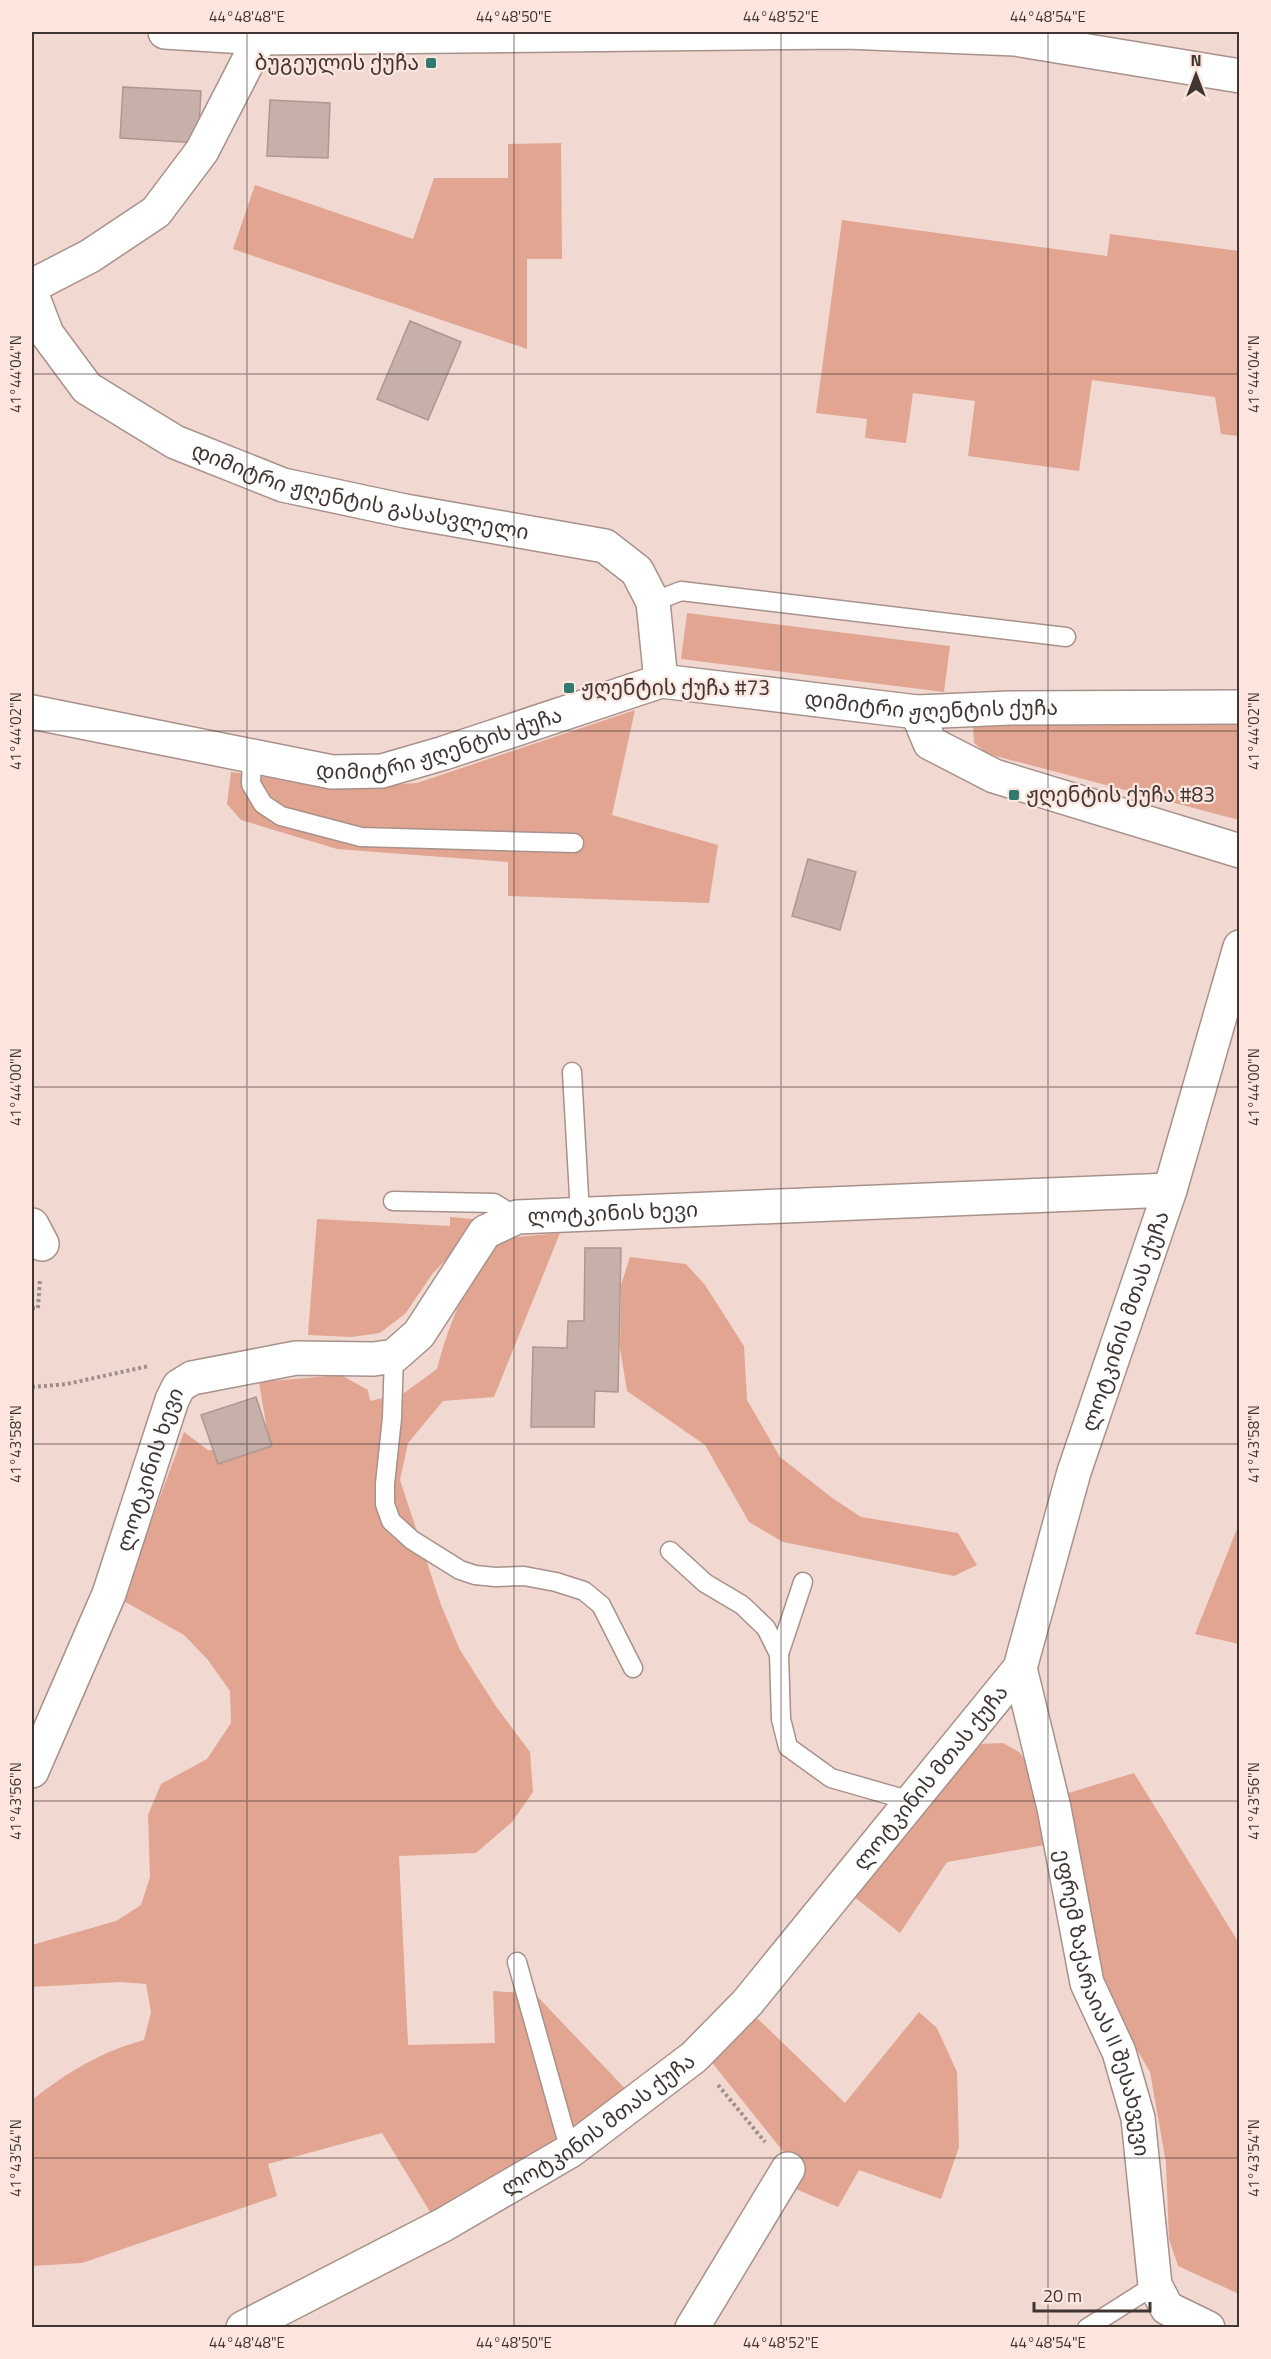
<svg xmlns="http://www.w3.org/2000/svg" width="1271" height="2359" viewBox="0 0 1271 2359" font-family="'Titillium Web','Noto Sans Georgian',sans-serif">
  <rect width="100%" height="100%" fill="#f1d9d2"/>
  <g fill="#e1a592">
    <path d="M561,143l1,116h-35v90l-294,-100 22,-64 158,54 21,-61h74v-34z"/>
    <path d="M842,220l265,36 3,-22 129,17v185l-18,-2 -6,-37 -123,-17 -13,91 -111,-15 7,-55 -62,-8 -7,50 -41,-5 2,-19 -51,-6z"/>
    <path d="M687,613l263,33 -6,46 -263,-33z"/>
    <path d="M635,710l-23,105 106,30 -9,58 -201,-7v-34l-171,-13 -96,-29 -14,-16 4,-32 111,16 75,-5z"/>
    <path d="M1239,723v97l-251,-66 -14,-11 -1,-18z"/>
    <path d="M450,1217l35,3 -52,53 -28,41 -25,19 -28,4 -44,-2 9,-116 133,7z"/>
    <path d="M560,1233l-66,164 -51,4 -35,42 -8,37 41,125 19,45 35,55 35,47 3,40 -21,30 -36,31 -77,3 9,189 87,-2 -2,-52 42,3 100,105 -200,121 -53,-87 -114,31 9,32 -195,67 -50,3v-166c34,-27 70,-49 112,-60l7,-28 -5,-28 -26,-2 -88,5v-42l84,-24 25,-16 9,-28 -2,-62 13,-31 46,-25 24,-36 -1,-32 -22,-31 -24,-25 -62,-35 62,-168 24,18h52l7,-20 -8,-48 82,-7 27,15 2,11 34,-8 33,-24c11,-45 30,-84 51,-125l28,-7z"/>
    <path d="M630,1257l56,7 19,21 39,61 3,54 33,57 51,40 30,20 97,16 19,32 -23,11 -171,-34 -34,-20 -44,-77 -78,-54 -7,-43 1,-63z"/>
    <path d="M1239,1524v120l-44,-10z"/>
    <path d="M1003,1743l16,9 10,13 22,79 -104,18 -47,71 -52,-41 131,-148z"/>
    <path d="M1134,1773l105,170v351l-61,-28 -9,-27 -3,-76 -16,-91 -59,-101 -29,-176z"/>
    <path d="M919,2012l18,16 20,44 2,75 -18,52 -82,-29 -21,37 -47,-20 7,-17 -88,-110 43,-46 92,89z"/>
  </g>
  <g fill="#c7b0a9" stroke="#ad9790" stroke-width="1.5">
    <path d="M123,87l78,4 -3,52 -78,-5z"/>
    <path d="M270,100l60,3 -2,55 -61,-2z"/>
    <path d="M410,321l51,21 -33,78 -51,-21z"/>
    <path d="M808,859l48,13 -16,58 -48,-14z"/>
    <path d="M585,1248h36l-3,144 -23,-1 -1,36h-63l2,-80 34,1 1,-27h16z"/>
    <path d="M256,1397l16,49 -54,18 -17,-49z"/>
  </g>
  <g fill="none" stroke-linecap="round" stroke-linejoin="round">
    <defs>
      <g id="lane">
        <path d="M653,602l28,-11 385,46"/>
        <path d="M252,756l-1,28 12,20 18,12 80,21 213,6"/>
        <path d="M572,1072l8,142"/>
        <path d="M393,1201l101,2 23,14"/>
        <path d="M394,1356l-2,62 -7,66v20l6,17 21,19 48,30 15,5 20,2 29,-1 32,6 28,9 17,14 32,63"/>
        <path d="M670,1551l35,32 37,22 24,23 13,26 2,65 7,28 43,31 80,23"/>
        <path d="M779,1654l24,-72"/>
        <path d="M517,1962l53,189"/>
        <path d="M1087,2328l68,-43"/>
      </g>
      <g id="street">
        <path d="M32,286l58,-30 66,-44 46,-61 58,-113 1,-6"/>
        <path id="s1" d="M32,295l15,39 40,54 88,54 108,43 122,26 200,35 32,25 16,31 8,79"/>
        <path id="s2" d="M32,712l300,60 50,-1 62,-18 217,-72 256,31 93,-4 230,-1"/>
        <path d="M917,712l13,31 64,33 246,75"/>
        <path d="M32,1225l10,19"/>
        <path id="s3" d="M1020,1668l34,140 33,175 32,69 19,66 17,167 12,23 41,20"/>
        <path id="s4" d="M32,1771l77,-177 63,-194 7,-14 13,-8 104,-20 78,1 20,-3 25,-22 66,-102 32,-15 653,-27"/>
        <path id="s5" d="M243,2328l200,-103 127,-74 124,-94 53,-54 273,-335 54,-196 96,-282 70,-243"/>
        <path d="M692,2328l96,-159"/>
      </g>
      <path id="secondary" d="M165,32l95,6 587,-6 168,7 225,37"/>
    </defs>
    <use href="#lane" stroke="#a7918a" stroke-width="21"/>
    <use href="#street" stroke="#a7918a" stroke-width="36"/>
    <use href="#secondary" stroke="#a7918a" stroke-width="36"/>
    <g stroke="#9f8e89" stroke-width="4" stroke-dasharray="3 3" stroke-linecap="butt">
      <path d="M32,1308h6l2,-29"/>
      <path d="M32,1387l35,-3 82,-18"/>
      <path d="M718,2085l47,57"/>
    </g>
    <use href="#lane" stroke="#fff" stroke-width="18"/>
    <use href="#street" stroke="#fff" stroke-width="33"/>
    <use href="#secondary" stroke="#fff" stroke-width="33"/>
  </g>
  <path fill="none" stroke="#3f3633" stroke-width="1.5" stroke-opacity="0.45" d="M247,32v2296M514,32v2296M781,32v2296M1048,32v2296M32,374h1208M32,731h1208M32,1087h1208M32,1444h1208M32,1801h1208M32,2158h1208"/>
  <g fill="#327970" stroke="#fee6df" stroke-width="2">
    <rect x="425" y="57" width="12" height="12" rx="3"/>
    <rect x="563" y="682" width="12" height="12" rx="3"/>
    <rect x="1008" y="789" width="12" height="12" rx="3"/>
  </g>
  <g text-anchor="middle" stroke-width="4.5" stroke-linejoin="round" paint-order="stroke">
    <g font-size="21" fill="#3f3633" stroke="#fee6df" text-anchor="start">
      <text x="419" y="70" text-anchor="end">ბუგეულის ქუჩა</text>
      <text x="581" y="695">ჟღენტის ქუჩა #73</text>
      <text x="1026" y="802">ჟღენტის ქუჩა #83</text>
    </g>
    <g font-size="21" fill="#3f3633" stroke="#fee6df">
      <text dy="7" stroke="none"><textPath href="#s1" startOffset="405">დიმიტრი ჟღენტის გასასვლელი</textPath></text>
      <text dy="7" stroke="none"><textPath href="#s2" startOffset="921">დიმიტრი ჟღენტის ქუჩა</textPath></text>
      <text dy="7" stroke="none"><textPath href="#s2" startOffset="417">დიმიტრი ჟღენტის ქუჩა</textPath></text>
      <text dy="7" stroke="none"><textPath href="#s4" startOffset="918">ლოტკინის ხევი</textPath></text>
      <text dy="7" stroke="none"><textPath href="#s5" startOffset="1398">ლოტკინის მთას ქუჩა</textPath></text>
      <text dy="7" stroke="none"><textPath href="#s4" startOffset="324">ლოტკინის ხევი</textPath></text>
      <text dy="7" stroke="none"><textPath href="#s5" startOffset="894">ლოტკინის მთას ქუჩა</textPath></text>
      <text dy="7" stroke="none"><textPath href="#s3" startOffset="346">ეფრემ ზაქარაიას II შესახვევი</textPath></text>
      <text dy="7" stroke="none"><textPath href="#s5" startOffset="410">ლოტკინის მთას ქუჩა</textPath></text>
    </g>
  </g>
  <rect width="1271" height="2359" fill="none" stroke="#fee6df" stroke-width="66"/>
  <g transform="translate(1196 75)" stroke="#fee6df" stroke-width="4.5" paint-order="stroke">
  <path d="M0-4.5L10 22L0 15L-10 22Z" fill="#3f3633"/>
  <text y="-9" font-size="16" font-weight="bold" text-anchor="middle" fill="#3f3633">N</text>
  </g>
  <path d="M1034 2302v9h116v-9" fill="none" stroke="#3f3633" stroke-width="3"/>
  <text x="1043" y="2302" font-size="18" fill="#3f3633" stroke="#fee6df" stroke-width="4.5" paint-order="stroke">20 m</text>
  <rect x="33" y="33" width="1205" height="2293" fill="none" stroke="#3f3633" stroke-width="2"/>
  <g font-size="15" text-anchor="middle" fill="#3f3633">
    <text x="247" y="22">44°48'48"E</text>
    <text x="514" y="22">44°48'50"E</text>
    <text x="781" y="22">44°48'52"E</text>
    <text x="1048" y="22">44°48'54"E</text>
    <text transform="translate(16 374) rotate(-90)" y="5">41°44'04"N</text>
    <text transform="translate(1254 374) rotate(-90)" y="5">41°44'04"N</text>
    <text transform="translate(16 731) rotate(-90)" y="5">41°44'02"N</text>
    <text transform="translate(1254 731) rotate(-90)" y="5">41°44'02"N</text>
    <text transform="translate(16 1087) rotate(-90)" y="5">41°44'00"N</text>
    <text transform="translate(1254 1087) rotate(-90)" y="5">41°44'00"N</text>
    <text transform="translate(16 1444) rotate(-90)" y="5">41°43'58"N</text>
    <text transform="translate(1254 1444) rotate(-90)" y="5">41°43'58"N</text>
    <text transform="translate(16 1801) rotate(-90)" y="5">41°43'56"N</text>
    <text transform="translate(1254 1801) rotate(-90)" y="5">41°43'56"N</text>
    <text transform="translate(16 2158) rotate(-90)" y="5">41°43'54"N</text>
    <text transform="translate(1254 2158) rotate(-90)" y="5">41°43'54"N</text>
    <text x="247" y="2348">44°48'48"E</text>
    <text x="514" y="2348">44°48'50"E</text>
    <text x="781" y="2348">44°48'52"E</text>
    <text x="1048" y="2348">44°48'54"E</text>
  </g>
</svg>
